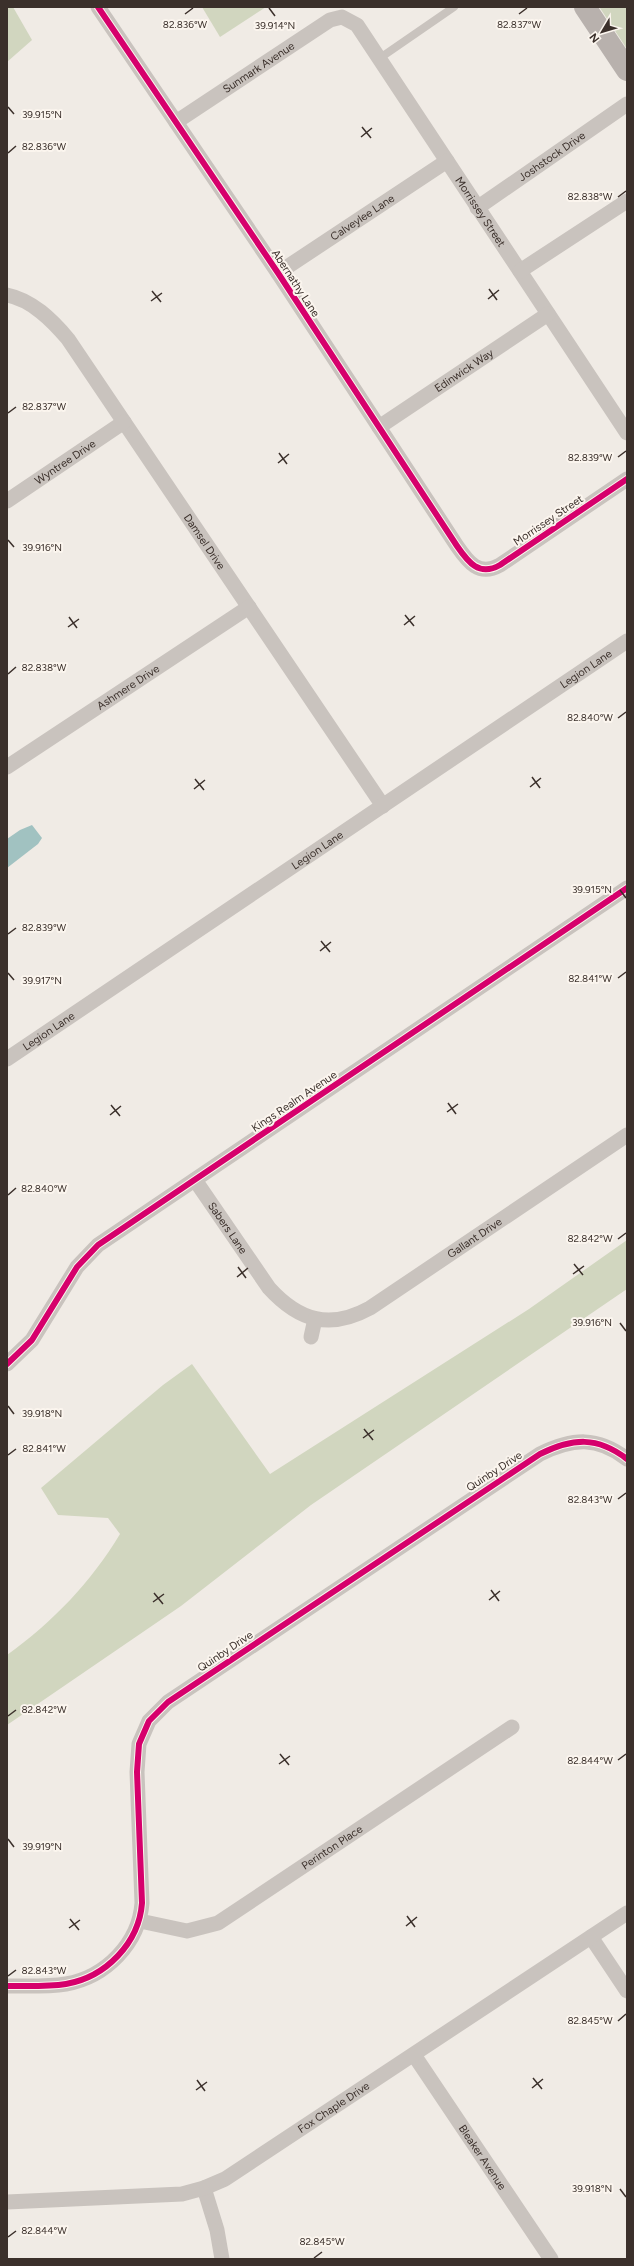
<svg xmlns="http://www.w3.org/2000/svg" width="634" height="2266" viewBox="0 0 634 2266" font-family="Figtree,sans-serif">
  <rect width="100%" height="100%" fill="#f0ebe5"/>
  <g fill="#d1d6bf">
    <path d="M7,7h6l19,33 -25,22z"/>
    <path d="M202,7h64l-46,30z"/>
    <path d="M602,7h25v42l-27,-41z"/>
    <path d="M627,1240v49l-316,216 -130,101 -174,119v-70c46,-33 84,-73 113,-121l-12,-16 -50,-3 -17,-27 122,-103 29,-21 78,110 259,-165z"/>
  </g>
  <path fill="#a1c2c1" d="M32,825l10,13 -4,6 -31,24v-29l13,-9z"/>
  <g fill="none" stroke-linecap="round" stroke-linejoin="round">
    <path stroke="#c9c3be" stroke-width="8" d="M380,58l74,-51"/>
    <g stroke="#c9c3be" stroke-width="15">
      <path d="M98,7l180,266 179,273c11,16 22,31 43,19l127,-86"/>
      <path id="s1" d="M176,122l154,-102 12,-3 15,8 270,408"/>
      <path id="s2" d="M477,208l150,-104"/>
      <path d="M520,271l107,-70"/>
      <path id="s3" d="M278,273l169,-112"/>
      <path id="s4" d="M7,295c25,5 45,25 61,44l315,467"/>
      <path id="s5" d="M379,427l169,-113"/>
      <path id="s6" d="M7,501l117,-79"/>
      <path id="s7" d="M7,767l242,-160"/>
      <path id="s8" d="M7,1059l620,-418"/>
      <path id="s9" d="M195,1180l74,108c30,33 61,42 101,20l257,-173"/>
      <path d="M311,1337l4,-18"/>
      <path d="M7,1364l25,-24 45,-73 21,-22 529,-357"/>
      <path id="s10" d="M140,1921l47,10 31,-8 294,-196"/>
      <path d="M591,1937l36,54"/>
      <path d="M7,1986c19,0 40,1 59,-2 40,-7 73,-41 76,-81l-5,-131 2,-28 10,-23 19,-19 372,-248c33,-16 57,-18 87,5"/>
      <path id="s11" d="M414,2055l137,204"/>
      <path d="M204,2188l13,42 5,29"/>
      <path id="s12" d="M7,2202l175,-8 22,-6 21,-9 402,-266"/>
    </g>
    <path stroke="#b8b1ad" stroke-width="22" d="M585,7l42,63"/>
    <defs>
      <g id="cycleway">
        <path d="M98,7l180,266 179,273c11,16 22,31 43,19l127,-86"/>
        <path d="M7,1364l25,-24 45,-73 21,-22 529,-357"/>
        <path d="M7,1986c19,0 40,1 59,-2 40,-7 73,-41 76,-81l-5,-131 2,-28 10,-23 19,-19 372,-248c33,-16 57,-18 87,5"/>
      </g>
    </defs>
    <use href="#cycleway" stroke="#fbf5ee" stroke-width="8"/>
    <use href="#cycleway" stroke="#d6006c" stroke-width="6"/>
  </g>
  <path fill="none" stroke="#3b302b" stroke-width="1.5" d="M269,8l6,8M185,14l8,-6M519,14l8,-6M8,107l6,7M362,127l9,11M361,137l11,-9M8,153l8,-7M618,197l8,-6M489,289l8,11M152,291l9,11M488,299l11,-9M151,301l11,-8M8,413l8,-6M279,453l8,11M618,457l8,-6M278,463l11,-9M8,540l6,7M405,615l9,11M69,617l8,11M404,625l11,-9M68,627l11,-8M8,674l8,-7M618,718l8,-6M532,777l8,11M195,779l9,11M530,787l11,-9M194,789l11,-9M620,890l6,8M8,934l8,-6M321,941l9,11M320,951l11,-9M8,973l6,7M618,978l8,-6M448,1103l8,11M111,1105l9,11M447,1112l11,-8M110,1115l11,-9M8,1195l8,-7M618,1239l8,-6M574,1264l9,11M238,1267l8,11M573,1274l11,-8M237,1277l11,-9M620,1323l6,8M8,1406l6,8M364,1429l9,11M363,1438l11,-8M8,1455l8,-6M618,1499l8,-6M491,1590l8,11M154,1593l9,11M489,1600l11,-9M153,1602l11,-8M8,1716l8,-6M280,1754l9,11M618,1760l8,-6M279,1764l11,-8M8,1839l6,8M407,1916l8,11M70,1919l9,11M406,1926l11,-9M69,1928l11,-8M8,1976l8,-6M618,2021l8,-7M533,2078l9,11M197,2080l8,11M532,2088l11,-9M196,2090l11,-8M620,2189l6,8M8,2237l8,-6M314,2258l8,-6"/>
  <g text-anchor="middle" stroke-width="4" stroke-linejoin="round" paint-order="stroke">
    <g font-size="11" fill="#3b302b" stroke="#fbf5ee">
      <text dy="4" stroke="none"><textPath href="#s1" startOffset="99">Sunmark Avenue</textPath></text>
      <text dy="4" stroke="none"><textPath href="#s2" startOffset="91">Joshstock Drive</textPath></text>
      <text dy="4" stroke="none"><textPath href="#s1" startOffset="438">Morrissey Street</textPath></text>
      <text dy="4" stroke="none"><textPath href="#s3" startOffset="101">Calveylee Lane</textPath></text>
      <text transform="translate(296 283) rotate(57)" y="4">Abernathy Lane</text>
      <text dy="4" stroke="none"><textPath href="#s5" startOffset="102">Edinwick Way</textPath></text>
      <text dy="4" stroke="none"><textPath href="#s6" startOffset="70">Wyntree Drive</textPath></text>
      <text transform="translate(548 520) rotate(-34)" y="4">Morrissey Street</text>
      <text dy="4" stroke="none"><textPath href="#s4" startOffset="321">Damsel Drive</textPath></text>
      <text dy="4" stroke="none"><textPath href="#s8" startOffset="698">Legion Lane</textPath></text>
      <text dy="4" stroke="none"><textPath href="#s7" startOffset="145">Ashmere Drive</textPath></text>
      <text dy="4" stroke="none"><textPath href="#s8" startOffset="374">Legion Lane</textPath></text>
      <text dy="4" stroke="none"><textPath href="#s8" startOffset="50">Legion Lane</textPath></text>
      <text transform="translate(294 1101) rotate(-34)" y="4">Kings Realm Avenue</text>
      <text dy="4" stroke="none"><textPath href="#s9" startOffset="58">Sabers Lane</textPath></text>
      <text dy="4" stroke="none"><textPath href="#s9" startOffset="370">Gallant Drive</textPath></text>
      <text transform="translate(494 1471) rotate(-33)" y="4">Quinby Drive</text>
      <text transform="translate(225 1651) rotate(-34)" y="4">Quinby Drive</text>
      <text dy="4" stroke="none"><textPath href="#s10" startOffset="217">Perinton Place</textPath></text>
      <text dy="4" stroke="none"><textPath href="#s12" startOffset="351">Fox Chaple Drive</textPath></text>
      <text dy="4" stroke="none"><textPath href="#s11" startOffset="123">Bleaker Avenue</textPath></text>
    </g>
  </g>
  <g font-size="10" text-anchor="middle" fill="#3b302b" stroke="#fbf5ee" stroke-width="4" stroke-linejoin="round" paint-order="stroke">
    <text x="185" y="28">82.836°W</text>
    <text x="519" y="28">82.837°W</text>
    <text x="275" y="29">39.914°N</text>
    <text x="42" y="118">39.915°N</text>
    <text x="44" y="150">82.836°W</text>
    <text x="590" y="200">82.838°W</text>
    <text x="44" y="410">82.837°W</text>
    <text x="590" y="461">82.839°W</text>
    <text x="42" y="551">39.916°N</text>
    <text x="44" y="671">82.838°W</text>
    <text x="590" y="721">82.840°W</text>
    <text x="592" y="893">39.915°N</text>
    <text x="44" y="931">82.839°W</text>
    <text x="590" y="982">82.841°W</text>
    <text x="42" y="984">39.917°N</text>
    <text x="44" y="1192">82.840°W</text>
    <text x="590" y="1242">82.842°W</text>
    <text x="592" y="1326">39.916°N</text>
    <text x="42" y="1417">39.918°N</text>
    <text x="44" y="1452">82.841°W</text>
    <text x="590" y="1503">82.843°W</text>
    <text x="44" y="1713">82.842°W</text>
    <text x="590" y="1764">82.844°W</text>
    <text x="42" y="1850">39.919°N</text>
    <text x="44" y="1974">82.843°W</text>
    <text x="590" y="2024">82.845°W</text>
    <text x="592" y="2192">39.918°N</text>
    <text x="44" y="2234">82.844°W</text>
    <text x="322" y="2245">82.845°W</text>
  </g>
  <rect width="634" height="2266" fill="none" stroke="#3b302b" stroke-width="16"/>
  <g transform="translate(602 32) rotate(232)" stroke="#fbf5ee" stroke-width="3" paint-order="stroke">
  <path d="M0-3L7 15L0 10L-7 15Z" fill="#3b302b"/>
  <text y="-6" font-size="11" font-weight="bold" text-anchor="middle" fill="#3b302b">N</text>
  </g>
</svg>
